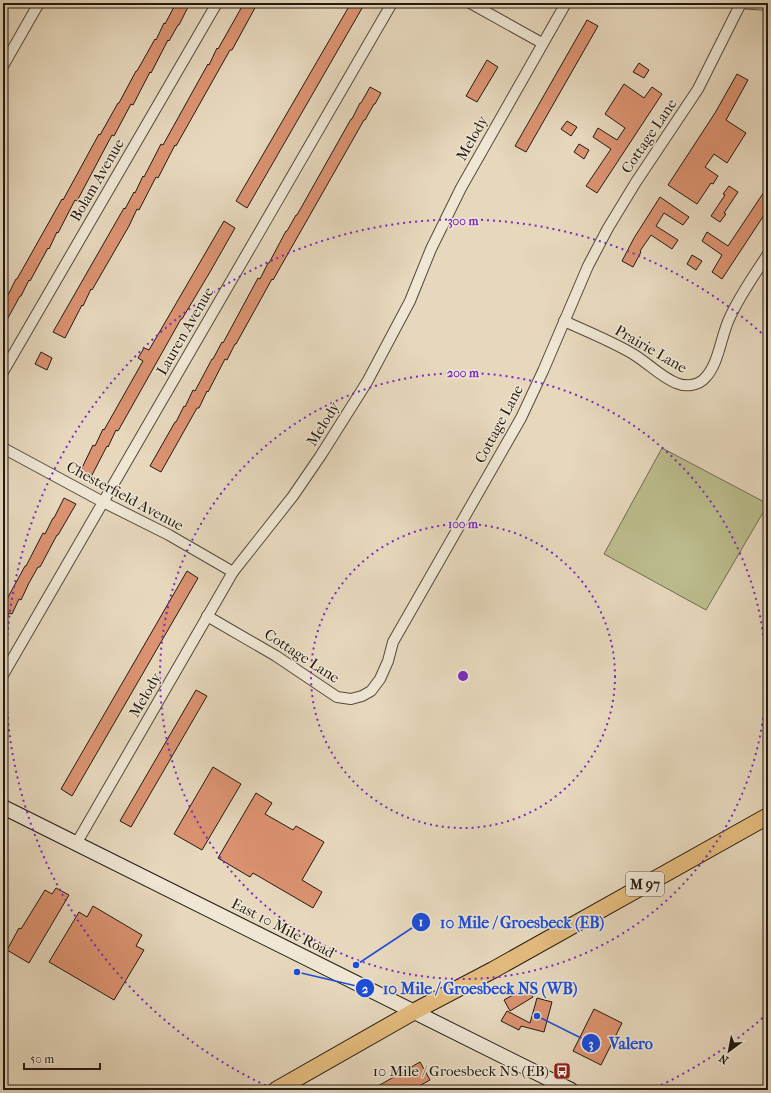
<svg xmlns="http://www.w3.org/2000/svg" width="771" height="1093" viewBox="0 0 771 1093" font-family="'IM FELL French Canon',serif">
  <rect width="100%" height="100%" fill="#e7d8bd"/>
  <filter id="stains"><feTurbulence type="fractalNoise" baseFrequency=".005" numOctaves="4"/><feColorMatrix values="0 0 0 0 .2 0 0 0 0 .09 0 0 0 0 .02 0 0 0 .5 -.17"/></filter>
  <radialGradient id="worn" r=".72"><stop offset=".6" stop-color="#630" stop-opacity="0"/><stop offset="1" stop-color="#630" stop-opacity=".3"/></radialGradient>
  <path fill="#bcbd8d" stroke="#6f6c4f" d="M662,448l106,56 -62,106 -102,-56z"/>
  <g fill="#dc9371" stroke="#221a11">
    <path d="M176,3h14l-11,22h-1l-9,16 -1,-1 -17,33 -1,-1 -17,33 -2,-1 -17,32 -2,-1 -35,66 -2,-1 -17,33 -1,-1 -8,17 -1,-1 -18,33 -1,-1 -8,16h-1l-17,31v-26l3,-7 2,1 8,-16h1l45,-80 1,1 36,-66 1,1 18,-32h1l17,-32h1l18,-32 1,1 8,-17 1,1z"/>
    <path d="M244,3h6l6,3 -24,44h-2l-54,96 -1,-1 -17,33 -2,-1 -17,33 -2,-1 -8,17 -37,64 -1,-1 -8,17 -1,-1 -17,33 -12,-6 71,-124 1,1 9,-17 1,1 8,-17 1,1 17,-33 2,1 45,-81 1,1 8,-17 1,1z"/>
    <path d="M351,3h14l-118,205 -11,-7z"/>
    <path d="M587,20l11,6 -72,126 -11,-6z"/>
    <path d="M487,60l11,7 -21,35 -11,-6z"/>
    <path d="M639,63l10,7 -5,8 -11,-6z"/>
    <path d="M737,74l11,6 -22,40 20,13 -19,30 -13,-9 -9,13 13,9 -5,8 -2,-1 -14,21 -29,-19 47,-72z"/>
    <path d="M624,84l20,14 8,-11 10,7 -65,99 -11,-7 25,-37 -18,-12 5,-9 19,12 8,-12 -20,-14z"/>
    <path d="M370,87l11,6 -6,11h-1l-9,16h-1l-91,160 -1,-1 -36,65h-1l-8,16 -2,-1 -17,33 -1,-1 -8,17h-2l-36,64 -11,-6 25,-44h1l8,-16 1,1 8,-17 2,1 17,-32h1l9,-17 1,1 35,-65 2,1 8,-16h1l17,-32h1l9,-16h1l54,-96h1l8,-16h1z"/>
    <path d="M567,121l10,6 -6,9 -10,-7z"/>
    <path d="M579,144l10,6 -5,9 -10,-7z"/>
    <path d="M729,186l9,6 -14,21 2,1 -6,8 -9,-6 14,-21 -2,-1z"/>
    <path d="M768,186v23l-46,70 -10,-7 10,-17 -20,-14 5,-9 21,14z"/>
    <path d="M660,197l29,20 -6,8 -19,-12 -8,13 22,14 -6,9 -21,-14 -11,16 1,1 -8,15 -11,-6 12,-23z"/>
    <path d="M224,221l11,7 -25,44 -28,47h-1l-63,112 -2,-1 -8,17 -1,-1 -16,31 -11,-5 13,-27 2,1 8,-17 1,1 39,-69 -5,-3 6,-10 5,2z"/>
    <path d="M692,255l10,6 -6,9 -9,-6z"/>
    <path d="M41,352l11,6 -5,12 -12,-6z"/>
    <path d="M64,498l12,6 -18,31h-1l-17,32h-2l-9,16 -8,17 -2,-1 -7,15 -3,-1 -6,12v-28l4,2 18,-33h1l17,-33 2,1 8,-16h1z"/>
    <path d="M187,571l11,7 -126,218 -11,-7z"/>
    <path d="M196,690l11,6 -76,131 -11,-6z"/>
    <path d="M213,767l28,17 -39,66 -28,-16z"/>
    <path d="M256,793l16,10 -7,11 28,16 3,-4 28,16 -22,38 20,12 -9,16 -60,-35 -3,4 -32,-19z"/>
    <path d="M56,888l13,7 -40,68 -22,-13 12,-22 2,1 24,-39 7,4z"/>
    <path d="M93,906l49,29 -6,11 8,4 -30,50 -65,-38 30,-50 8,5z"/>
    <path d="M527,987l6,10 -23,14 -6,-11z"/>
    <path d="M537,998l15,4 -8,30 -23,-6 -2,4 -18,-9 6,-10 23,12z"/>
    <path d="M594,1009l28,14 -21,42 -28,-14z"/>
    <path d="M420,1062l10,18 -18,10h-41z"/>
  </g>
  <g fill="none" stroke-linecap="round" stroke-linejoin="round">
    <defs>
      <g id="minor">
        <path d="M470,3l72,40"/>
        <path d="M740,3l28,2"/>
        <path d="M3,66l36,-63"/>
        <path d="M564,321c24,11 47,20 69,33 15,9 28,23 43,29 9,4 22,3 29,-5 14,-14 16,-43 25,-61 10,-22 25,-43 38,-63"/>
        <path d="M3,372l214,-369"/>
        <path d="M3,448l100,54 66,33 64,37"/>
        <path d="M207,616l69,40 61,41 14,2 11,-3 9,-5 9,-12 8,-18 5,-19 128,-224 22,-47 45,-105 20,-38 28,-46 62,-93 43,-86"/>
        <path d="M3,675l389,-672"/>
        <path d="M76,844l157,-272 60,-76 28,-41 46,-73 43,-81 21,-52 30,-61 105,-185"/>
      </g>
      <path id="secondary" d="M3,807l568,283"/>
      <path id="primary" d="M276,1090l137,-78 80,-42 275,-154"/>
    </defs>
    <use href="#minor" stroke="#534a3c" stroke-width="12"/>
    <use href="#secondary" stroke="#221a11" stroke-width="16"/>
    <use href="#primary" stroke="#221a11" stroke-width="18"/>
    <use href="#minor" stroke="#efe6d4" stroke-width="10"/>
    <use href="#secondary" stroke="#efe6d4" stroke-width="14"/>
    <use href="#primary" stroke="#e4bc7e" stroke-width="16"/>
  </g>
  <g fill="none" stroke="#7b2cbf" stroke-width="2" stroke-dasharray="2 4">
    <circle cx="463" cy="676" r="152"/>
    <circle cx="463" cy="676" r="303"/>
    <path d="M767 1014A455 455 0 0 1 655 1088M271 1088A455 455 0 1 1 767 338"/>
  </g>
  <defs>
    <symbol id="bus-square" viewBox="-11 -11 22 22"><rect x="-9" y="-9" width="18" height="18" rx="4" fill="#8f2418" stroke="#efe6d4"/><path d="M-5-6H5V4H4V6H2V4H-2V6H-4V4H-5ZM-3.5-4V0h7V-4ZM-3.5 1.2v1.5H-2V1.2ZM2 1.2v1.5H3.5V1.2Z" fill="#fff"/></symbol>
  </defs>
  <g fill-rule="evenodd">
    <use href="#bus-square" x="552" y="1061" width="20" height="20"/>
  </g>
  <g text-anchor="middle" stroke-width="3" stroke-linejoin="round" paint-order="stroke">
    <rect fill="#efe6d4" stroke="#60574c" stroke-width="1" x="626" y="872" width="38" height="24" rx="3"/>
    <g font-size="14" font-weight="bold" fill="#221a11">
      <text x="645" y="889">M 97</text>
    </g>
    <g font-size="15" fill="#221a11" stroke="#efe6d4">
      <text transform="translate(649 136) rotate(-56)" y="5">Cottage Lane</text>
      <text transform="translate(472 138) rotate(-61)" y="5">Melody</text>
      <text transform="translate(97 180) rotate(-60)" y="5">Bolam Avenue</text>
      <text transform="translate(185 331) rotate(-60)" y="5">Lauren Avenue</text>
      <text transform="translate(651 349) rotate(30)" y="5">Prairie Lane</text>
      <text transform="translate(323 424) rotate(-58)" y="5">Melody</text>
      <text transform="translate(499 424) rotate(-62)" y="5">Cottage Lane</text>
      <text transform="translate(125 496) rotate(28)" y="5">Chesterfield Avenue</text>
      <text transform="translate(302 656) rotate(33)" y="5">Cottage Lane</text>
      <text transform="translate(145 695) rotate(-60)" y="5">Melody</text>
      <text transform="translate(283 928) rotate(27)" y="5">East 10 Mile Road</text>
    </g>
    <g font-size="15" fill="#221a11" stroke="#efe6d4" text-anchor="end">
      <text x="549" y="1076">10 Mile / Groesbeck NS (EB)</text>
    </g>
  </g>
  <circle cx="463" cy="676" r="6" fill="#7b2cbf" stroke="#efe6d4" stroke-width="2"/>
  <g font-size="12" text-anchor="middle" font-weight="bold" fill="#7b2cbf" stroke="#efe6d4" stroke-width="3" stroke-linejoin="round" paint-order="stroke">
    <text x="463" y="225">300 m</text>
    <text x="463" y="377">200 m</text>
    <text x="463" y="528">100 m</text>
  </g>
  <path fill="none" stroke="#1d4ed8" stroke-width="1.5" d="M356 965L421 922M297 972L365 988M537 1016L591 1043"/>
  <g fill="#1d4ed8" stroke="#efe6d4" stroke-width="1.5">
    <circle cx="356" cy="965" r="4"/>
    <circle cx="297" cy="972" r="4"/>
    <circle cx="537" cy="1016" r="4"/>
    <circle cx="421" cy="922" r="10"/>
    <circle cx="365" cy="988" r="10"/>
    <circle cx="591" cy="1043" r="10"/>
  </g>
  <g font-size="12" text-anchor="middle" font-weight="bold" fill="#fff">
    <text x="421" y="926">1</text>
    <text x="365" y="993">2</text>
    <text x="591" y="1048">3</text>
  </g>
  <g font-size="16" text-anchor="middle" font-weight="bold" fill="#1d4ed8" stroke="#efe6d4" stroke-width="3" stroke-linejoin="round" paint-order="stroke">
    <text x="522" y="928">10 Mile / Groesbeck (EB)</text>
    <text x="480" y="994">10 Mile / Groesbeck NS (WB)</text>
    <text x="631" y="1049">Valero</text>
  </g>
  <rect width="771" height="1093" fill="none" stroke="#e7d8bd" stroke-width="16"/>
  <rect x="4" y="4" width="763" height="1085" fill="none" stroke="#221a11" stroke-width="2"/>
  <rect x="8" y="8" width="755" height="1077" fill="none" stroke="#221a11"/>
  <g transform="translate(729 1051) rotate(212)" stroke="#efe6d4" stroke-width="3" paint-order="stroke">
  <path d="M0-3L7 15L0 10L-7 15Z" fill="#221a11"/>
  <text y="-6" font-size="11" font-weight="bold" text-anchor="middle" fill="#221a11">N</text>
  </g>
  <path d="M24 1063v6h76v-6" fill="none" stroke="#221a11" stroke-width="2"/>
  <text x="30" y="1063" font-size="12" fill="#221a11" stroke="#efe6d4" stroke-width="3" paint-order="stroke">50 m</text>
  <rect width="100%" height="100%" filter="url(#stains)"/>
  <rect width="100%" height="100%" fill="url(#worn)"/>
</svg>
